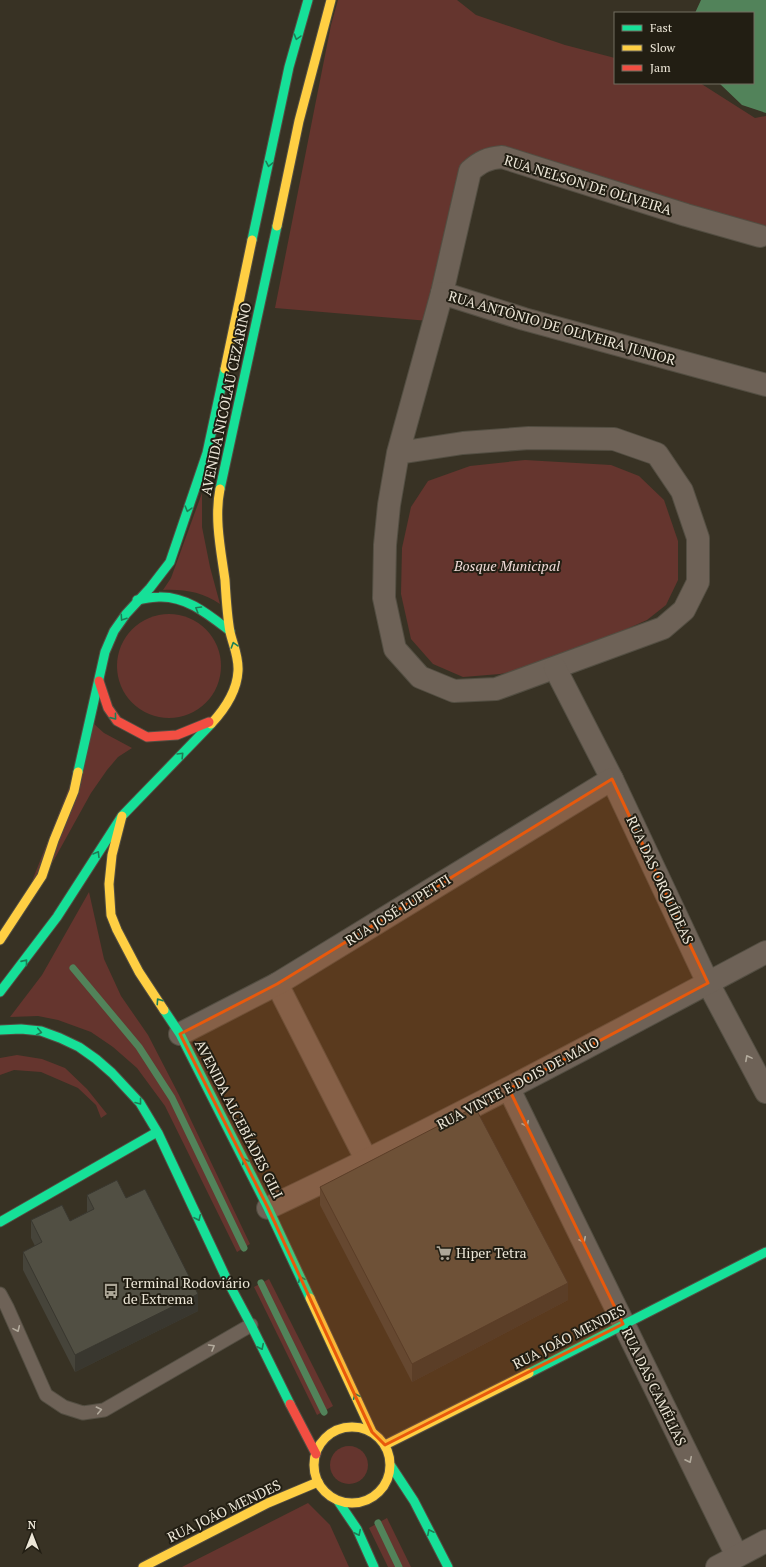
<svg xmlns="http://www.w3.org/2000/svg" width="766" height="1567" viewBox="0 0 766 1567" font-family="'PT Serif',serif">
  <rect width="100%" height="100%" fill="#383224"/>
  <g fill="#65352e">
    <path d="M338,0h119l19,15 89,30 50,13v25h85l55,35 11,-2v116l-265,-80 -27,23 -45,146 -154,-13 56,-283z"/>
    <path d="M525,460l86,5 28,11 25,24 14,41v39l-12,25 -19,15 -102,45 -45,9 -37,3 -30,-13 -22,-25 -10,-45 1,-46 9,-41 17,-26 42,-15z"/>
    <path d="M202,493v34l8,40 10,37c-18,-12 -36,-15 -57,-14l8,-12z"/>
    <circle cx="169" cy="666" r="52"/>
    <path d="M94,724l10,9 28,15 -14,9 -11,13 -16,23 -46,83 -18,18z"/>
    <path d="M89,892l15,67 17,37 27,39 31,60 71,149 -13,8 -72,-146 -28,-38 -24,-21 -22,-15 -33,-12 -20,-4 -28,1 32,-42z"/>
    <path d="M17,1055l25,4 23,9 22,21 20,25 -6,4 -5,-13 -18,-17 -37,-16 -27,-2 -14,5v-17z"/>
    <path d="M269,1279l64,127 -16,9 -63,-128z"/>
    <circle cx="349" cy="1465" r="19"/>
    <path d="M308,1503l22,22 19,42h-167z"/>
    <path d="M387,1518l24,49h-23l-19,-39z"/>
  </g>
  <path fill="#52835a" d="M701,0h65v113l-24,-8 -23,-22h34v-70h-58z"/>
  <g fill="none" stroke-linecap="round" stroke-linejoin="round">
    <g stroke="#52835a" stroke-width="7">
      <path d="M73,968l66,79 33,51 72,150"/>
      <path d="M261,1283l63,129"/>
      <path d="M378,1523l21,44"/>
    </g>
    <defs>
      <path id="lane" d="M0,1294l7,13 39,88 18,12 19,6 21,-3 147,-85"/>
      <g id="street">
        <path d="M442,293l28,-122c10,-9 18,-13 32,-14l184,58 74,21"/>
        <path d="M398,453l65,-10 66,-5 85,1 43,15 25,37 16,47v44l-14,28 -21,18 -167,61 -42,2 -34,-14 -25,-28 -11,-51 1,-53 4,-40 9,-52 44,-160 82,26 242,66"/>
        <path d="M555,668l57,111 96,204 58,109"/>
        <path d="M277,984l90,177"/>
        <path d="M180,1034l97,-50 335,-205"/>
        <path d="M509,1089l228,467"/>
        <path d="M268,1208c169,-80 333,-168 498,-256"/>
        <path d="M717,1567l49,-26"/>
      </g>
      <g id="fast">
        <path d="M252,240l37,-173 19,-67"/>
        <path d="M220,489l57,-263"/>
        <path d="M137,600c7,-1 14,-3 22,-3 28,-1 50,18 71,34"/>
        <path d="M78,772l27,-120 9,-21 12,-17 24,-26 20,-26 37,-109 18,-84"/>
        <path d="M0,992l57,-75 65,-101 89,-92"/>
        <path d="M164,1010l16,24 88,174 42,90"/>
        <path d="M0,1030l21,-1 20,2 19,7 19,9 17,12 16,14 28,30 18,30 70,149 23,43 39,79"/>
        <path d="M0,1222l157,-90"/>
        <path d="M529,1373l237,-121"/>
        <path d="M391,1466l23,35 34,66"/>
        <path d="M338,1501l19,28 17,38"/>
      </g>
      <g id="slow">
        <path d="M277,226l22,-105 32,-121"/>
        <path d="M225,369l27,-129"/>
        <path d="M211,724c13,-14 26,-33 27,-53 1,-14 -5,-26 -8,-39 -3,-17 -4,-35 -5,-52 -4,-29 -11,-62 -5,-91"/>
        <path d="M122,816l-10,39 -3,29 2,31 6,15 22,42 25,38"/>
        <path d="M0,940l42,-64 12,-36 20,-49 4,-19"/>
        <path d="M310,1298l62,134"/>
        <circle cx="352" cy="1465" r="38"/>
        <path d="M385,1445l144,-72"/>
        <path d="M143,1567l125,-64 50,-21"/>
      </g>
      <g id="jam">
        <path d="M99,681l9,27 9,13 30,16 30,-2 32,-13"/>
        <path d="M290,1404l26,50"/>
      </g>
    </defs>
    <use href="#lane" stroke="#534e42" stroke-width="15"/>
    <use href="#street" stroke="#534e42" stroke-width="24"/>
    <use href="#fast" stroke="#534e42" stroke-width="11"/>
    <use href="#slow" stroke="#534e42" stroke-width="11"/>
    <use href="#jam" stroke="#534e42" stroke-width="11"/>
    <use href="#lane" stroke="#6e6257" stroke-width="13"/>
    <use href="#street" stroke="#6e6257" stroke-width="22"/>
    <use href="#fast" stroke="#16e098" stroke-width="9"/>
    <use href="#slow" stroke="#ffcf43" stroke-width="9"/>
    <use href="#jam" stroke="#f24e42" stroke-width="9"/>
  </g>
  <g fill="#46443a">
    <path d="M320,1187l248,113 -156,82 -92,-177z"/>
    <path d="M87,1195l39,3 72,113 -123,61 -52,-102v-18l12,-6 -4,-8v-18l39,1 17,-9z"/>
  </g>
  <g fill="#39372f">
    <path d="M568,1283v17l-156,82v-18z"/>
    <path d="M198,1294v17l-123,61v-17z"/>
  </g>
  <g fill="#514f43" stroke="#39372f">
    <path d="M475,1107l93,176 -156,81 -92,-177z"/>
    <path d="M117,1180l9,18 19,-9 53,105 -123,61 -52,-103 19,-10 -11,-22 31,-15 8,16 24,-12 -7,-14z"/>
  </g>
  <defs><path id="oneway-chevron" d="M-2-3.5L2.5 0L-2 3.5" fill="none" stroke-width="1.6" stroke-linecap="round" stroke-linejoin="round"/></defs>
  <g stroke="#1c7f56">
    <use href="#oneway-chevron" transform="translate(297 37) rotate(106)"/>
    <use href="#oneway-chevron" transform="translate(269 164) rotate(102)"/>
    <use href="#oneway-chevron" transform="translate(188 509) rotate(106)"/>
    <use href="#oneway-chevron" transform="translate(198 609) rotate(-149)"/>
    <use href="#oneway-chevron" transform="translate(123 618) rotate(124)"/>
    <use href="#oneway-chevron" transform="translate(234 645) rotate(-107)"/>
    <use href="#oneway-chevron" transform="translate(114 717) rotate(51)"/>
    <use href="#oneway-chevron" transform="translate(181 755) rotate(-46)"/>
    <use href="#oneway-chevron" transform="translate(97 854) rotate(-59)"/>
    <use href="#oneway-chevron" transform="translate(25 962) rotate(-51)"/>
    <use href="#oneway-chevron" transform="translate(159 1001) rotate(-124)"/>
    <use href="#oneway-chevron" transform="translate(39 1032) rotate(12)"/>
    <use href="#oneway-chevron" transform="translate(139 1102) rotate(52)"/>
    <use href="#oneway-chevron" transform="translate(245 1161) rotate(-117)"/>
    <use href="#oneway-chevron" transform="translate(198 1218) rotate(65)"/>
    <use href="#oneway-chevron" transform="translate(301 1279) rotate(-115)"/>
    <use href="#oneway-chevron" transform="translate(261 1347) rotate(64)"/>
    <use href="#oneway-chevron" transform="translate(356 1396) rotate(-114)"/>
    <use href="#oneway-chevron" transform="translate(430 1532) rotate(-117)"/>
    <use href="#oneway-chevron" transform="translate(358 1533) rotate(64)"/>
  </g>
  <g stroke="#b3ab9d">
    <use href="#oneway-chevron" transform="translate(748 1058) rotate(-118)"/>
    <use href="#oneway-chevron" transform="translate(526 1124) rotate(64)"/>
    <use href="#oneway-chevron" transform="translate(583 1240) rotate(64)"/>
    <use href="#oneway-chevron" transform="translate(17 1329) rotate(66)"/>
    <use href="#oneway-chevron" transform="translate(212 1347) rotate(-30)"/>
    <use href="#oneway-chevron" transform="translate(99 1410) rotate(-12)"/>
    <use href="#oneway-chevron" transform="translate(689 1460) rotate(64)"/>
  </g>
  <path fill="#e8590c" fill-opacity="0.2" stroke="#e8590c" stroke-width="3" stroke-linejoin="round" d="M612,779l96,204 -199,106 114,235 -238,121 -13,-13 -104,-224 -88,-174 97,-50z"/>
  <defs>
    <symbol id="supermarket-bare" viewBox="-9 -9 18 18"><path d="M-6-5.5h2.5l.6 2H6L4.5 2H-2.5L-4.4-4H-6ZM-1.5 3.2a1.3 1.3 0 1 0 .1 0ZM3 3.2a1.3 1.3 0 1 0 .1 0Z" fill="#ada798" stroke="#221e13" stroke-width="2.5" paint-order="stroke"/></symbol>
    <symbol id="bus-bare" viewBox="-9 -9 18 18"><path d="M-5-6H5V4H4V6H2V4H-2V6H-4V4H-5ZM-3.5-4V0h7V-4ZM-3.5 1.2v1.5H-2V1.2ZM2 1.2v1.5H3.5V1.2Z" fill="#ada798" stroke="#221e13" stroke-width="2.5" paint-order="stroke"/></symbol>
  </defs>
  <g fill-rule="evenodd">
    <use href="#supermarket-bare" x="433" y="1242" width="22" height="22"/>
    <use href="#bus-bare" x="100" y="1280" width="22" height="22"/>
  </g>
  <g text-anchor="middle" stroke-width="4" stroke-linejoin="round" paint-order="stroke">
    <g font-size="14" fill="#ece6d7" stroke="#221e13">
      <text transform="translate(588 185) rotate(17)" y="5">RUA NELSON DE OLIVEIRA</text>
      <text transform="translate(562 328) rotate(16)" y="5">RUA ANTÔNIO DE OLIVEIRA JUNIOR</text>
      <text transform="translate(226 399) rotate(-78)" y="5">AVENIDA NICOLAU CEZARINO</text>
      <text transform="translate(660 880) rotate(65)" y="5">RUA DAS ORQUÍDEAS</text>
      <text transform="translate(398 910) rotate(-32)" y="5">RUA JOSÉ LUPETTI</text>
      <text transform="translate(518 1083) rotate(-28)" y="5">RUA VINTE E DOIS DE MAIO</text>
      <text transform="translate(239 1119) rotate(63)" y="5">AVENIDA ALCEBÍADES GILI</text>
      <text transform="translate(569 1337) rotate(-27)" y="5">RUA JOÃO MENDES</text>
      <text transform="translate(654 1387) rotate(64)" y="5">RUA DAS CAMÉLIAS</text>
      <text transform="translate(224 1511) rotate(-26)" y="5">RUA JOÃO MENDES</text>
    </g>
    <g font-size="14" font-style="italic" fill="#f0dbd8" stroke="#221e13">
      <text x="507" y="571">Bosque Municipal</text>
    </g>
    <g font-size="14" fill="#ece6d7" stroke="#221e13" text-anchor="start">
      <text x="456" y="1258">Hiper Tetra</text>
      <text x="123" y="1288">Terminal Rodoviário<tspan x="123" dy="16">de Extrema</tspan></text>
    </g>
  </g>
  <rect x="614" y="12" width="140" height="72" fill="#221e13" stroke="#736e61"/>
  <rect x="622" y="25" width="20" height="6" fill="#16e098" stroke="#736e61"/>
  <text x="650" y="32" font-size="12" fill="#ece6d7">Fast</text>
  <rect x="622" y="45" width="20" height="6" fill="#ffcf43" stroke="#736e61"/>
  <text x="650" y="52" font-size="12" fill="#ece6d7">Slow</text>
  <rect x="622" y="65" width="20" height="6" fill="#f24e42" stroke="#736e61"/>
  <text x="650" y="72" font-size="12" fill="#ece6d7">Jam</text>
  <g transform="translate(32 1535)" stroke="#221e13" stroke-width="3" paint-order="stroke">
  <path d="M0-3L7 15L0 10L-7 15Z" fill="#ece6d7"/>
  <text y="-6" font-size="11" font-weight="bold" text-anchor="middle" fill="#ece6d7">N</text>
  </g>
</svg>
